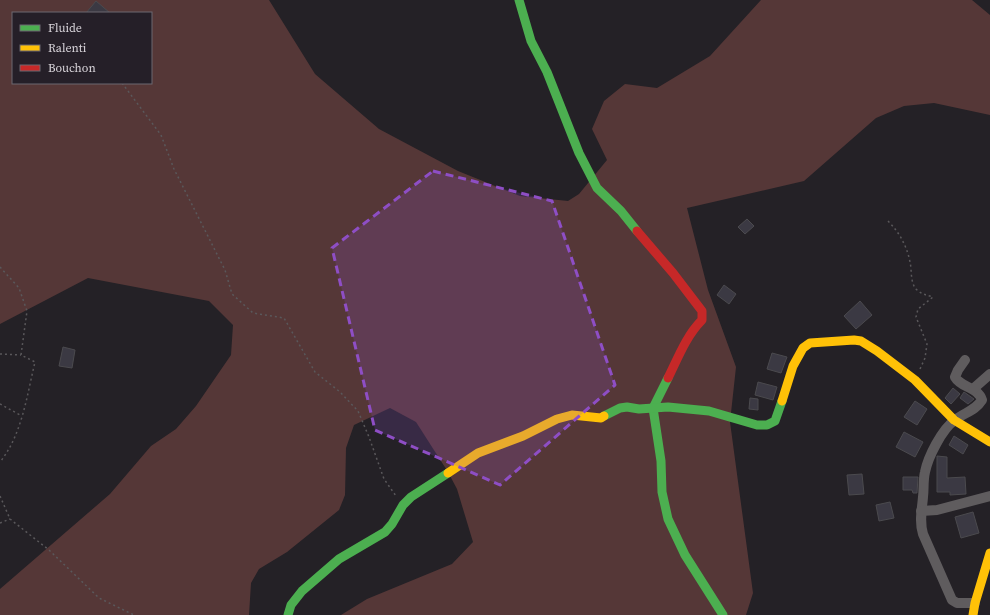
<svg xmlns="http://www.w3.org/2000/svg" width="990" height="615" viewBox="0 0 990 615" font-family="'Source Serif 4',serif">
  <rect width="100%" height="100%" fill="#242126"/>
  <path fill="#553737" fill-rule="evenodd" d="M0,0h269l46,74 64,55 79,42 62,25 48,5 11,-7 28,-34 -15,-31 12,-28 21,-17 32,4 53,-32 51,-56h211l18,15v100l-56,-12 -30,3 -28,12 -72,63 -117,27 21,82 28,77 -6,55 23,171 -7,22h-405l26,-16 85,-35 21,-22 -16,-53 -9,-17 -32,-50 -26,-14 -36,17 -8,23 -1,47 -6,15 -52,42 -28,17 -8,14 -2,32h-249v-26l110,-95 41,-48 25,-17 20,-23 35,-51 2,-30 -24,-24 -121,-23 -88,46zM13,13h138v70h-138z"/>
  <g fill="#3b3943" stroke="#4b4a4e">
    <path d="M96,1l14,12h-24z"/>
    <path d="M747,219l7,7 -9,8 -7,-7z"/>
    <path d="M724,285l12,9 -7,10 -12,-9z"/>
    <path d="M860,301l12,14 -16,14 -12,-13z"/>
    <path d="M63,347l12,3 -3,18 -13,-2z"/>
    <path d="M772,353l15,4 -6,16 -14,-4z"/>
    <path d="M758,382l19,5 -4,13 -18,-5z"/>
    <path d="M953,388l7,6 -9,10 -6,-6z"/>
    <path d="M964,392l10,7 -6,5 -8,-6z"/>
    <path d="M750,398l8,1v11l-9,-1z"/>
    <path d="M915,401l12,8 -10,16 -13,-8z"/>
    <path d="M904,432l19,10 -8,15 -19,-10z"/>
    <path d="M954,436l14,9 -5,9 -14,-9z"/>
    <path d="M937,456l10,1v21l18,-1 1,17 -16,1v-3h-13z"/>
    <path d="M862,474l2,20 -15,1 -2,-20z"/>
    <path d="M903,477h15l-1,16h-4l-1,-3h-9z"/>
    <path d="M890,502l4,16 -15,3 -3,-16z"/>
    <path d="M973,512l6,21 -18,5 -6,-21z"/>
  </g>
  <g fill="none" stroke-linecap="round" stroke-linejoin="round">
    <g stroke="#5a585b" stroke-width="1.5" stroke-dasharray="2 3" stroke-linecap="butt">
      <path d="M122,83l39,52 13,34 51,101 7,24 21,19 31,5 31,54 25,20 18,19 11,26 15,42 12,17"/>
      <path d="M888,221c11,11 19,25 22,41 2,8 0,20 6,27 5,5 10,6 17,8l-15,12 -2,8 11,27 -2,14 -5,11"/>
      <path d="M0,267l19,21 8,23 -6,44 14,7c-8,33 -13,73 -35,100"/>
      <path d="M0,354l21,1"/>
      <path d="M0,404l22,12"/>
      <path d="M0,496l10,23 39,31 50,48 35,17"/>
      <path d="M0,523l10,-4"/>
    </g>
    <g stroke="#5f5c5e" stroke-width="10">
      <path d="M965,360l-7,10 -3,7c6,11 23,10 27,23 -7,11 -17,12 -27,20 -13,9 -27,37 -30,52 -2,8 -1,17 -2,25 -1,13 -4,24 0,37l29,66 5,3h18"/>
      <path d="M973,389l17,-15"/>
      <path d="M921,511l16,-1 53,-14"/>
    </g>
    <g stroke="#4caf50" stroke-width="9">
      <path d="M519,0l12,41 16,31 32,81 18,35 24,23 16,20"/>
      <path d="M668,378l-15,30 8,53 1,31 6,27 17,36 38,60"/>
      <path d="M604,416l16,-8 7,-1 12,2 29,-2 41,4 48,14h10l8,-4 7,-20"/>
      <path d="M288,615l3,-10 11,-14 37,-32 46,-27 7,-8 11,-19 8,-8 37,-24"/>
    </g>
    <g stroke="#ffc107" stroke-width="9">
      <path d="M782,401l11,-35 10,-18 7,-5 44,-3 7,1 16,10 38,29 39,40 36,22"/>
      <path d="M448,473l30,-20 45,-17 34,-17 15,-4 29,3 3,-2"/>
      <path d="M973,615l2,-12 15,-50"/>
    </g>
    <path stroke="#c62828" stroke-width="9" d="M637,231l36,42 29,38v9c-16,16 -24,38 -34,58"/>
  </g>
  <path fill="#8e4ec5" fill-opacity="0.2" stroke="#8e4ec5" stroke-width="3" stroke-dasharray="8 5" stroke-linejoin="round" d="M433,171l119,30 63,184 -115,100 -125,-55 -43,-182z"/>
  <rect x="12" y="12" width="140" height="72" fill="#251f28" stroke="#6d6870"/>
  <rect x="20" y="25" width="20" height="6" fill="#4caf50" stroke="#6d6870"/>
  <text x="48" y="32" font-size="12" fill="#dad6dc">Fluide</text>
  <rect x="20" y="45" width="20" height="6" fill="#ffc107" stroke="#6d6870"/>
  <text x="48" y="52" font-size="12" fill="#dad6dc">Ralenti</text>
  <rect x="20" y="65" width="20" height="6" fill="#c62828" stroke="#6d6870"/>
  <text x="48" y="72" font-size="12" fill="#dad6dc">Bouchon</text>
</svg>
